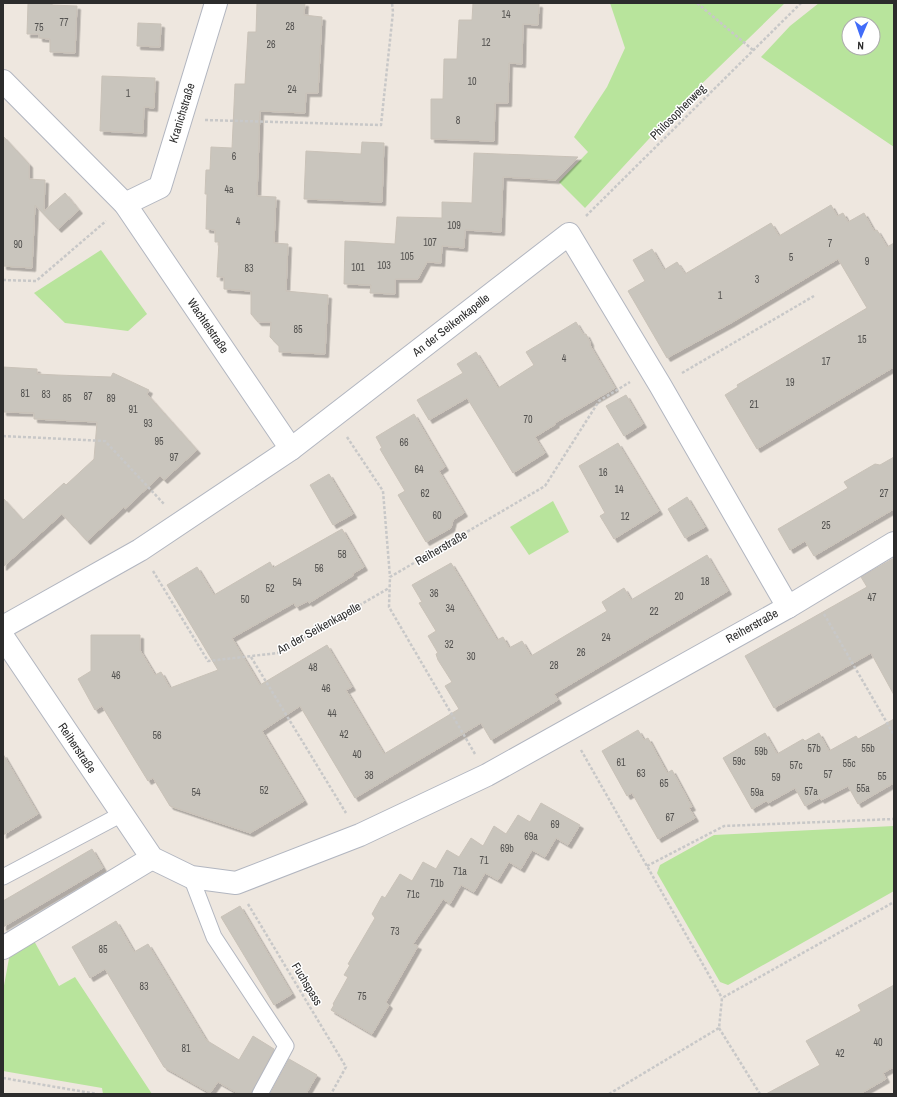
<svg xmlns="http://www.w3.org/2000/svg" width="897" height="1097" viewBox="0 0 897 1097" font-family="'Archivo Narrow',sans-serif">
  <defs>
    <filter id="shadow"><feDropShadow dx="3.5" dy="3.5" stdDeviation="0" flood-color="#0004"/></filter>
  </defs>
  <rect width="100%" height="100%" fill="#eee7df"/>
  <g fill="#b8e49c" fill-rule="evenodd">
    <path d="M610,3h175l-101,98 -99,107 -26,-26 29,-30 -14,-15 33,-50 18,-39z"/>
    <path d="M819,3h75v144l-133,-90 29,-31zM849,24h24v24h-24z"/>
    <path d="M101,250l46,64 -19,17 -63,-8 -31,-30z"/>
    <path d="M553,501l16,31 -40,23 -19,-28z"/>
    <path d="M894,826v65l-166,94 -8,-3 -63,-109 3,-8 54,-30z"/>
    <path d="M33,939l26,47 16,-9 77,117h-49l-1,-6 -99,-17v-80l7,-38z"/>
  </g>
  <g fill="#c9c5bd" stroke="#c9c2b8" filter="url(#shadow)">
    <path d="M28,3h24v2l25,1 -2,47 -25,-1v-13l-11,-1v-4h-12z"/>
    <path d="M257,3h48l-1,12 18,2 -4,76h-12l-1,20 -45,-2 -3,85 19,1 -2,46 14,1 -2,47 42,4 -3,59 -46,-2v-6l-9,-9 1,-15h-13l-7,-8v-23l-27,-2v-12h-7l2,-35h-4v-12l-9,-1 1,-35h-2l1,-24h4l1,-23 21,1 3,-64h10l3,-52h8z"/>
    <path d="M473,3l66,1 -1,21 -15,-1 -1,40 -13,-1 -1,40h-13l-1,38 -63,-2v-40h12l1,-40h13l2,-39h13z"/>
    <path d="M138,23l23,1 -1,23 -23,-1z"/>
    <path d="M102,76l53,2 -1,30 -10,-1 -1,26 -43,-2z"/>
    <path d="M3,136l26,28v15l16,1 -1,31 21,-18 14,17 -21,19 -23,-24 -3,63 -29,-2z"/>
    <path d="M362,142l22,1 -2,59 -78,-3 2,-48 55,3z"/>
    <path d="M474,153l104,4 -22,23 -53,-3 -2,55 -36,-2 -1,18 -22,-2 -1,17 -14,-1 -9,17h-23v15l-25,-1 1,-8 -27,-1 1,-43 50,3 2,-27 45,1v-16l30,1z"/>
    <path d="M831,205l6,11 6,-3 5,9 16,-9 10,18 3,-1 10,17 7,-4v124l-137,82 -32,-54 13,-8 -1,-2 130,-77 -29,-49 -107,64 -64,35 -39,-67 17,-10 -12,-21 19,-11 12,21 13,-8 8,12 86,-51 8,13z"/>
    <path d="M576,322l7,12h3l4,8v3l25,43 -60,35 1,1 -21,13 10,16 -32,20 -46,-75 -38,22 -12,-20 46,-27 -6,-9 19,-12 22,36 36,-23 -8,-13z"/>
    <path d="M3,367l34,2v5l20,1 54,2 2,-4 36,17 -2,4 50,56 -33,30 -4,-4 -35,33 -1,-2 -37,34 -25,-27 -59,53v-69l20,22 41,-37 2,2 28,-26 3,-37 -63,-3v-6l-31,-1z"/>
    <path d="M626,395l17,29 -19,12 -18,-30z"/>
    <path d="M414,414l31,53 -6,4 25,42 -11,7 -2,8 -25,14 -28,-47 7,-4 -25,-42 2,-1 -6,-11z"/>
    <path d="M618,443l41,68 -45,28 -14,-23 5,-3 -26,-47z"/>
    <path d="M894,457v52l-80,47 -9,-15 -15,9 -12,-21 70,-41 -4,-6 31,-18 5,1z"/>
    <path d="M329,474l24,40 -20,11 -23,-40z"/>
    <path d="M687,497l18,30 -20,11 -17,-29z"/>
    <path d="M342,529l22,38 -12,7 2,1 -45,28 -1,-2 -12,6 -2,-4 -62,35 28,47 67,-40 25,42 -6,3 38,64 75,-45 -14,-23 7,-4 -14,-22 -2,-6 2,-1 -10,-17 8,-5 -17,-28 3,-1 -10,-17 39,-22 46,77 6,-3 6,11 13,-7 9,15 76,-45 -5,-9 22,-14 7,12 76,-45 21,36 -174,103 4,6 -67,40 -10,-17 -126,75 -55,-92 -38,25 42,70 -54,32 -80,-27 -17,-28 -5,3 -46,-75 -7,4 -17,-31 13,-8v-36h49v15l15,25 6,-3 9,16 48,-18 -51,-85 30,-18 17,28 56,-33 3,6z"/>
    <path d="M894,558v137l-23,-42 -97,55 -29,-52 122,-69 -6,-10z"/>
    <path d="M894,719v64l-36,21 -10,-18 -27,14 -1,-2 -15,8 -10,-18 -27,15 -2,-2 -14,8 -29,-51 42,-25 12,21 26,-15 2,2 14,-8 10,18 27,-15 2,3z"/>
    <path d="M638,730l6,10 4,-2 19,35 5,-3 20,37 -3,1 6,10 -37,21 -26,-46 -5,3 -25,-45z"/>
    <path d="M3,754l35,60 -35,21z"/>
    <path d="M541,803l39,22 -12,20 -12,-7 -11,19 -13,-7 -11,19 -12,-7 -11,18 -13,-7 -11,19 -13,-7 -11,19 -7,-5 -30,45 5,2 -32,56 3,3 -17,29 -41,-24 3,-5 -1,-1 15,-27 -4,-2 6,-10 -2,-1 27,-46 -3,-4 10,-18 3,2 15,-24 12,7 11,-19 13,7 11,-19 12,7 12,-19 12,8 11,-20 12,8 12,-19 12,7z"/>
    <path d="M92,849l11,19 -100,59v-26z"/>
    <path d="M240,906l52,88 -18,11 -53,-88z"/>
    <path d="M116,921l18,31 14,-8 58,96 33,20 14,-24 21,13 -23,45h-12l-21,-12 -8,11 -46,-26 -59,-98 -15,9 -18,-31z"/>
    <path d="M894,985v82l-11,6 3,6 -26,15h-94l54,-29 -14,-24 55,-30 -3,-6z"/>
    <path d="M289,1059l28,16 -11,19h-36z"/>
  </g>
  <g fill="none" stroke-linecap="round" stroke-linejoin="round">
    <defs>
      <g id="lane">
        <path d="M3,877l119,-63"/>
        <path d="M191,877l23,60 72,109 -26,48"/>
      </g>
      <g id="street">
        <path d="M3,81l122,123 166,245"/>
        <path d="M125,204l35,-17 56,-184"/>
        <path d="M788,607l106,-64"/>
        <path d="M3,627l137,-77 151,-101 278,-215 91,151 128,222 -301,168 -127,60 -124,48 -45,-6 -39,-19 -149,-221"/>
        <path d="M3,948l149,-90"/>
      </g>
    </defs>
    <use href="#lane" stroke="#b2b6c0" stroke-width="17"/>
    <use href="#street" stroke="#b2b6c0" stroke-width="24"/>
    <g stroke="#c8c8c8" stroke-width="2.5" stroke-dasharray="3 2" stroke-linecap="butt">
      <path d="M697,3l56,47"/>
      <path d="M205,120l176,5 12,-113 -1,-9"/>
      <path d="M586,216l215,-213"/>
      <path d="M3,280l33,1 70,-60"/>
      <path d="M682,373l132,-77"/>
      <path d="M3,436l102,5 59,63"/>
      <path d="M347,437l36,54 7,86"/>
      <path d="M153,571l55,90 70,-8 111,-65"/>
      <path d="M824,614l70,121"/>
      <path d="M251,657l95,156"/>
      <path d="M581,750l141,248"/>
      <path d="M475,754l-86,-147 1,-30 155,-91 54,-85 31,-19"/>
      <path d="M647,866l77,-40 170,-7"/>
      <path d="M248,904l98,163 -15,27"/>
      <path d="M719,1028l41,66"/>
      <path d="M3,1078l94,16"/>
      <path d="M609,1094l110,-66 3,-30 172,-96"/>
    </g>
    <use href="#lane" stroke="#fff" stroke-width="15"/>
    <use href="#street" stroke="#fff" stroke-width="22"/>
  </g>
  <g text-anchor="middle" stroke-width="3" stroke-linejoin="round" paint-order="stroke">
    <g font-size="10" fill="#535250">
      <text x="506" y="18">14</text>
      <text x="64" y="26">77</text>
      <text x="290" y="30">28</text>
      <text x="39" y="31">75</text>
      <text x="486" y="46">12</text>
      <text x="271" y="48">26</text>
      <text x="472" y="85">10</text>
      <text x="292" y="93">24</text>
      <text x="128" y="97">1</text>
      <text x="458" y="124">8</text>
      <text x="234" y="160">6</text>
      <text x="229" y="193">4a</text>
      <text x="238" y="225">4</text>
      <text x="454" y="229">109</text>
      <text x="430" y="246">107</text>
      <text x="830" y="247">7</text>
      <text x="18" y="248">90</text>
      <text x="407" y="260">105</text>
      <text x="791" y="261">5</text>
      <text x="867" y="265">9</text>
      <text x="384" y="269">103</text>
      <text x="358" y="271">101</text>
      <text x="249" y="272">83</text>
      <text x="757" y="283">3</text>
      <text x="720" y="299">1</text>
      <text x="298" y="333">85</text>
      <text x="862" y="343">15</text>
      <text x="564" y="362">4</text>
      <text x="826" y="365">17</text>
      <text x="790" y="386">19</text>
      <text x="25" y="397">81</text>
      <text x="46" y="398">83</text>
      <text x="88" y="400">87</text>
      <text x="67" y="402">85</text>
      <text x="111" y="402">89</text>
      <text x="754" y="408">21</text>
      <text x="133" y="413">91</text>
      <text x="528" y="423">70</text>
      <text x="148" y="427">93</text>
      <text x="159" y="445">95</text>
      <text x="404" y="446">66</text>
      <text x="174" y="461">97</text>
      <text x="419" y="473">64</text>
      <text x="603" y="476">16</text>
      <text x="619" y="493">14</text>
      <text x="425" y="497">62</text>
      <text x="884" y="497">27</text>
      <text x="437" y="519">60</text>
      <text x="625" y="520">12</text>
      <text x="826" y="529">25</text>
      <text x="342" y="558">58</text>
      <text x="319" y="572">56</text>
      <text x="705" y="585">18</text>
      <text x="297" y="586">54</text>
      <text x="270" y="592">52</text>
      <text x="434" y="597">36</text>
      <text x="679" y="600">20</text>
      <text x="872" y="601">47</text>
      <text x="245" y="603">50</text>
      <text x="450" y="612">34</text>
      <text x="654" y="615">22</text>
      <text x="606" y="641">24</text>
      <text x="449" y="648">32</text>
      <text x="581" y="656">26</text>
      <text x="471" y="660">30</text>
      <text x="554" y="669">28</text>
      <text x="313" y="671">48</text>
      <text x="116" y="679">46</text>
      <text x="326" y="692">46</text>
      <text x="332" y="717">44</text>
      <text x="344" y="738">42</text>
      <text x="157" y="739">56</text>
      <text x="814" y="752">57b</text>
      <text x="868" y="752">55b</text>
      <text x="761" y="755">59b</text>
      <text x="357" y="758">40</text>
      <text x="739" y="765">59c</text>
      <text x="621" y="766">61</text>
      <text x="849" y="767">55c</text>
      <text x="796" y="769">57c</text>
      <text x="641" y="777">63</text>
      <text x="828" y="778">57</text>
      <text x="369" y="779">38</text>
      <text x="882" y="780">55</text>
      <text x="776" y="781">59</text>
      <text x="664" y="787">65</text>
      <text x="863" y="792">55a</text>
      <text x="264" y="794">52</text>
      <text x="811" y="795">57a</text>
      <text x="196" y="796">54</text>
      <text x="757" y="796">59a</text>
      <text x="670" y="821">67</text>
      <text x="555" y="828">69</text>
      <text x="531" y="840">69a</text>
      <text x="507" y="852">69b</text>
      <text x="484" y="864">71</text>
      <text x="460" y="875">71a</text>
      <text x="437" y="887">71b</text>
      <text x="413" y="898">71c</text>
      <text x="395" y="935">73</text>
      <text x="103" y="953">85</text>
      <text x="144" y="990">83</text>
      <text x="362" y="1000">75</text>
      <text x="878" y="1046">40</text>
      <text x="186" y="1052">81</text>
      <text x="840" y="1057">42</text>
    </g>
    <g font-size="12" fill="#2c2c2c" stroke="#fff">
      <text transform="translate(678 112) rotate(-45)" y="4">Philosophenweg</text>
      <text transform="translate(182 113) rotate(-73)" y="4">Kranichstraße</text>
      <text transform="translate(451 325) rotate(-38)" y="4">An der Seikenkapelle</text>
      <text transform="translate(208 326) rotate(56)" y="4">Wachtelstraße</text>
      <text transform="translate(441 548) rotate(-30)" y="4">Reiherstraße</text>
      <text transform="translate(752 626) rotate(-29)" y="4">Reiherstraße</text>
      <text transform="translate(319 628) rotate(-29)" y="4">An der Seikenkapelle</text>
      <text transform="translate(77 748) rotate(56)" y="4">Reiherstraße</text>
      <text transform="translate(307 984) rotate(59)" y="4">Fuchspass</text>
    </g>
  </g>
  <rect width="897" height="1097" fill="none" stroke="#2c2c2c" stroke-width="8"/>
  <g transform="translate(861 36) rotate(182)"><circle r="19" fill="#ffffff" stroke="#ababab"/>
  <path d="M0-3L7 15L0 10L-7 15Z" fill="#416cf9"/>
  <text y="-6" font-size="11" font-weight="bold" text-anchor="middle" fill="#2c2c2c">N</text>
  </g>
</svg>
